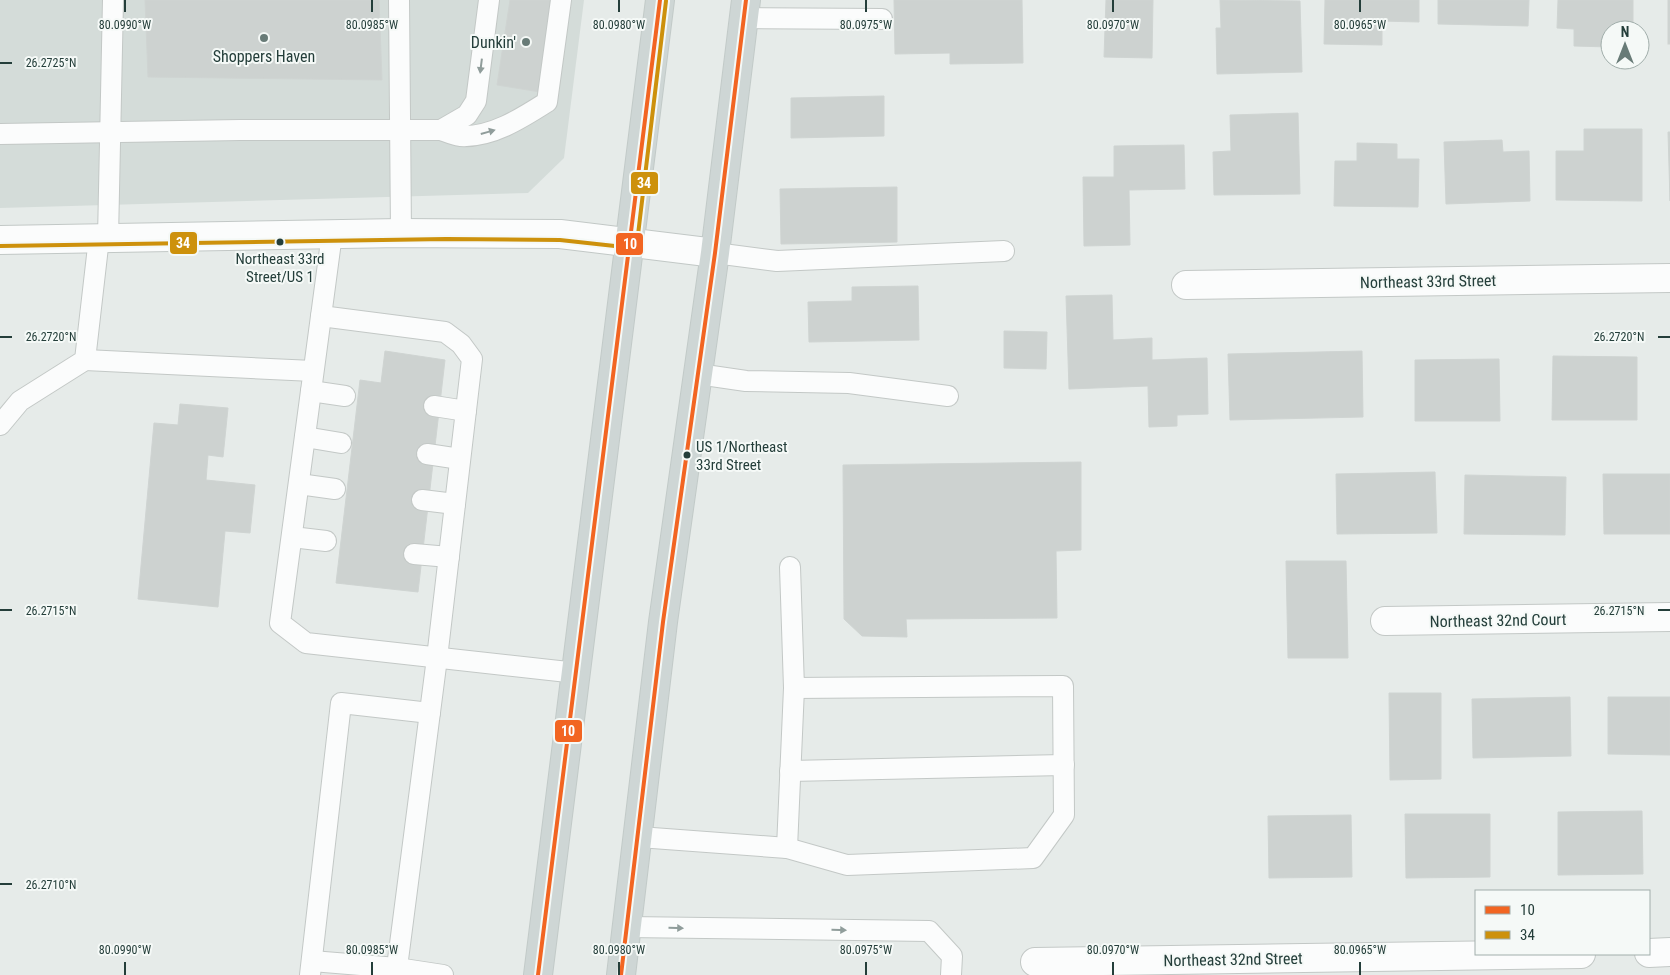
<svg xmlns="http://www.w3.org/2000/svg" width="1670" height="975" viewBox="0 0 1670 975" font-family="'Roboto Condensed',sans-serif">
  <rect width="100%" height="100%" fill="#e6ebe9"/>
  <path fill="#d4dcd9" d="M0,0h584l-20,158 -36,35 -528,15z"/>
  <g fill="#cdd2d0" stroke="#cfd4d2">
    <path d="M145,0h234l3,80 -234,-3z"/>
    <path d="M510,0h45l-15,92 -43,-7z"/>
    <path d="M894,0h128l1,63 -73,1v-11l-55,1z"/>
    <path d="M1106,0h47l-1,58 -48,-1z"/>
    <path d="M1220,0l80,1 2,71 -85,2 -1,-46h5z"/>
    <path d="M1325,0h94v22l-37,-1v24l-58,-1z"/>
    <path d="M1438,0h91l-1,26 -90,-2z"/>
    <path d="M1558,0h75v30h-23v17l-36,-1v-17l-17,-1z"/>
    <rect x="1668" y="0" width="2" height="44"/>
    <path d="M884,96v40l-93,2v-40z"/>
    <path d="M1298,113l2,81 -86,1 -1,-43 18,-1 -1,-36z"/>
    <path d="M1584,129h58v72l-86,-1v-49h28z"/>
    <path d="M1668,132h2v69z"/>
    <path d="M1502,140l1,12 26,-1 1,50 -84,3 -2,-62z"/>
    <path d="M1357,143l40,1v15h22l-1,48 -84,-1 1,-45h22z"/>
    <path d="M1184,145l1,44 -56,1 1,55 -46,1 -1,-69h31v-31z"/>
    <path d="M897,187v55l-116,2 -1,-55z"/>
    <path d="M918,286l1,54 -110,2 -1,-40 44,-1v-14z"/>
    <path d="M1112,295l1,45 39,-2v22l55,-2 1,56 -31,1v11l-28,1 -1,-41 -79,3 -3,-93z"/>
    <path d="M1004,331l43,1 -1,37 -42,-1z"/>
    <path d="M385,351l60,9 -27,232 -82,-9 24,-203 21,3z"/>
    <path d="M1362,351l1,66 -133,3 -2,-66z"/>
    <path d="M1553,356l84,1v63h-85z"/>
    <path d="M1499,359l1,62h-85v-61z"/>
    <path d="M180,404l48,4 -5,49 -15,-2 -2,25 49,5 -5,48 -25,-2 -7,76 -80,-8 16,-176 24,2z"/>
    <path d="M1081,462v88l-25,1 1,67 -151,1 1,18 -45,-1 -18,-17 -1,-154z"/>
    <path d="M1435,472l2,61 -100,1 -1,-60z"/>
    <path d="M1603,474h67v60h-66z"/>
    <path d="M1465,475l101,2 -1,58 -101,-1z"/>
    <path d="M1286,561h60l2,97h-60z"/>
    <path d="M1389,693h52v86l-51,1z"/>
    <path d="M1570,697l1,59 -98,2 -1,-59z"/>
    <path d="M1608,697h62v58l-62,-1z"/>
    <path d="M1642,811l1,63 -85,1v-63z"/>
    <path d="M1405,814h85v63l-84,1z"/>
    <path d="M1351,815l1,62 -83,1 -1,-62z"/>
  </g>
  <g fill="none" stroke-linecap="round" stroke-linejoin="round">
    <defs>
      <g id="lane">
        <path d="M399,0l2,233"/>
        <path d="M743,18l139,1"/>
        <path d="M441,130l26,-15 9,-14 13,-101"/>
        <path d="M0,134l240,-4h201c6,2 13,5 19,6 31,2 62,-18 87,-34l14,-102"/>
        <path d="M332,234l-52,389 26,20 271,30"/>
        <path d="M108,238l5,-238"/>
        <path d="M715,253l62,8 227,-10"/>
        <path d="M321,316l124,16 16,12 11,15 -35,299 -41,317"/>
        <path d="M85,360l228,11"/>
        <path d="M698,374l48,7 103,2 99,13"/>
        <path d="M311,391l34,5"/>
        <path d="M434,406l32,5"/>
        <path d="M0,425l20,-24 65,-41 14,-122"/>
        <path d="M305,437l36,6"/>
        <path d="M427,454l33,5"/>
        <path d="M299,484l36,5"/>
        <path d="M422,500l33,4"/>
        <path d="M292,537l34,4"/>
        <path d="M414,554l35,3"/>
        <path d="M790,771l274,-6"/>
        <path d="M639,837l148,11 60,17 186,-7 31,-43 -1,-129 -269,2 -4,-121"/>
        <path d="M787,848l7,-160"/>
        <path d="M627,927l302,4 23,25 -1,19"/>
        <path d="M312,961l85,7 46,7"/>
        <path d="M310,975l31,-272 89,10"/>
      </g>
      <g id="street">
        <path d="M1186,285l484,-7"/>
        <path d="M1385,621l285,-4"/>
        <path d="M1649,953l21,-1"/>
        <path d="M1035,962l546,-8"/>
      </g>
      <path id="secondary" d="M0,240l401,-7 159,1 155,19"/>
      <g id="primary">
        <path d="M538,975l122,-975"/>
        <path d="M621,975l42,-353 52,-369 31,-253"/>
      </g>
    </defs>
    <use href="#lane" stroke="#c3c8c6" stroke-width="22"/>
    <use href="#street" stroke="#c3c8c6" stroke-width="30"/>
    <use href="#secondary" stroke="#c2c8c6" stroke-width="30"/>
    <use href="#primary" stroke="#c2cac8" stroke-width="30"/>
    <use href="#lane" stroke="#fbfcfc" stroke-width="20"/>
    <use href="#street" stroke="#fbfcfc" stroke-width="28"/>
    <use href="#secondary" stroke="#fbfcfc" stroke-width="28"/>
    <use href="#primary" stroke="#ced6d5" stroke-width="28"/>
    <defs>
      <g id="bus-1">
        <path d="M538,975l122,-975"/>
        <path d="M621,975l42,-353 52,-369 31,-253"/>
      </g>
      <path id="bus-2" d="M0,246l446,-7 114,1 73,8 4,-5 29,-242"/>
    </defs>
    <use href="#bus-1" stroke="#f5f9f7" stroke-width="8"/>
    <use href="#bus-2" stroke="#f5f9f7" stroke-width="8"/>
    <use href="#bus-1" stroke="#f26522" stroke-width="4"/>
    <use href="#bus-2" stroke="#cd910c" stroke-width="4"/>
  </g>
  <defs><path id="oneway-solid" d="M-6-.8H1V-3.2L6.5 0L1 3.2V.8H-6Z" transform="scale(1.25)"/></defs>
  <g fill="#909d9b">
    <use href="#oneway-solid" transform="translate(481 66) rotate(97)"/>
    <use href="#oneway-solid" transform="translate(488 132) rotate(-16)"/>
    <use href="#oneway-solid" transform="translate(676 928) rotate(1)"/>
    <use href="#oneway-solid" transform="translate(839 930) rotate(1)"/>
  </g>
  <path fill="none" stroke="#243e3a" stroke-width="2" d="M125,0v12M372,0v12M619,0v12M866,0v12M1113,0v12M1360,0v12M0,63h12M0,337h12M1658,337h12M0,610h12M1658,610h12M0,884h12M125,962v13M372,962v13M619,962v13M866,962v13M1113,962v13M1360,962v13"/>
  <g fill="#687b77" stroke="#f5f9f7" stroke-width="2">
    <circle cx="264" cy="38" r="5"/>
    <circle cx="526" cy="42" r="5"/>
  </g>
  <g fill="#243e3a" stroke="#f5f9f7" stroke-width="2">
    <circle cx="280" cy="242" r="4.5"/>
    <circle cx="687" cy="455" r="4.5"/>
  </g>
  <g text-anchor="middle" stroke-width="4" stroke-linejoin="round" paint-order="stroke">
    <g font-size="15" fill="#243e3a" stroke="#f5f9f7">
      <text x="280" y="264">Northeast 33rd<tspan x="280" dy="18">Street/US 1</tspan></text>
      <text x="696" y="452" text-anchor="start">US 1/Northeast<tspan x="696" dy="18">33rd Street</tspan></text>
    </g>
    <g font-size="16" fill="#243e3a" stroke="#f5f9f7" text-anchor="end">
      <text x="516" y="48">Dunkin'</text>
      <text x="264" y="62" text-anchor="middle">Shoppers Haven</text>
    </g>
    <g font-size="16" fill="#243e3a" stroke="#f5f9f7">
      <text transform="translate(1428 281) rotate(-1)" y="6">Northeast 33rd Street</text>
      <text transform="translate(1498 620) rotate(-1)" y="6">Northeast 32nd Court</text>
      <text transform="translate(1233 959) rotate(-1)" y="6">Northeast 32nd Street</text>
    </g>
  </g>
  <g font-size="12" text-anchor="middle" fill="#243e3a" stroke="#f5f9f7" stroke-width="4" stroke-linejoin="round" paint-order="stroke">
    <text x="125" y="29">80.0990°W</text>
    <text x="372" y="29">80.0985°W</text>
    <text x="619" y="29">80.0980°W</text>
    <text x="866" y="29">80.0975°W</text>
    <text x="1113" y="29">80.0970°W</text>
    <text x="1360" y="29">80.0965°W</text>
    <text x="51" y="67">26.2725°N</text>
    <text x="51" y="341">26.2720°N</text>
    <text x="1619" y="341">26.2720°N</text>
    <text x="51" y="615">26.2715°N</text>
    <text x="1619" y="615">26.2715°N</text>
    <text x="51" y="889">26.2710°N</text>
    <text x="125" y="954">80.0990°W</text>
    <text x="372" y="954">80.0985°W</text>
    <text x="619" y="954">80.0980°W</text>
    <text x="866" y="954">80.0975°W</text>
    <text x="1113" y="954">80.0970°W</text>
    <text x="1360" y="954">80.0965°W</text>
  </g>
  <g stroke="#f5f9f7" stroke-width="2">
    <rect x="630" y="171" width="29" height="24" rx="5" fill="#cd910c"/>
    <rect x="169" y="231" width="29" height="24" rx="5" fill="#cd910c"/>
    <rect x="615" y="232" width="29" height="24" rx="5" fill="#f26522"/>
    <rect x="554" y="719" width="29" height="24" rx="5" fill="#f26522"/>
  </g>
  <g font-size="14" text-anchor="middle" font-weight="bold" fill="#fff">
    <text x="644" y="188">34</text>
    <text x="183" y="248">34</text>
    <text x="630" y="249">10</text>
    <text x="568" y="736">10</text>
  </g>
  <rect x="1475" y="890" width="175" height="65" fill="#f5f9f7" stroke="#a1aeab"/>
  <rect x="1485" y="906" width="25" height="8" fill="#f26522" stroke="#a1aeab"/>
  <text x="1520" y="915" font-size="15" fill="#243e3a">10</text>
  <rect x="1485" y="931" width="25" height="8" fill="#cd910c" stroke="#a1aeab"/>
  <text x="1520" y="940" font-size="15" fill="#243e3a">34</text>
  <g transform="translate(1625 45)"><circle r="24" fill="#f5f9f7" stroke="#a1aeab"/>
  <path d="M0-4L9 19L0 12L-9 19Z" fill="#687b77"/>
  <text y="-8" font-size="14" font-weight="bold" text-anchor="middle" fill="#243e3a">N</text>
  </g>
</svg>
